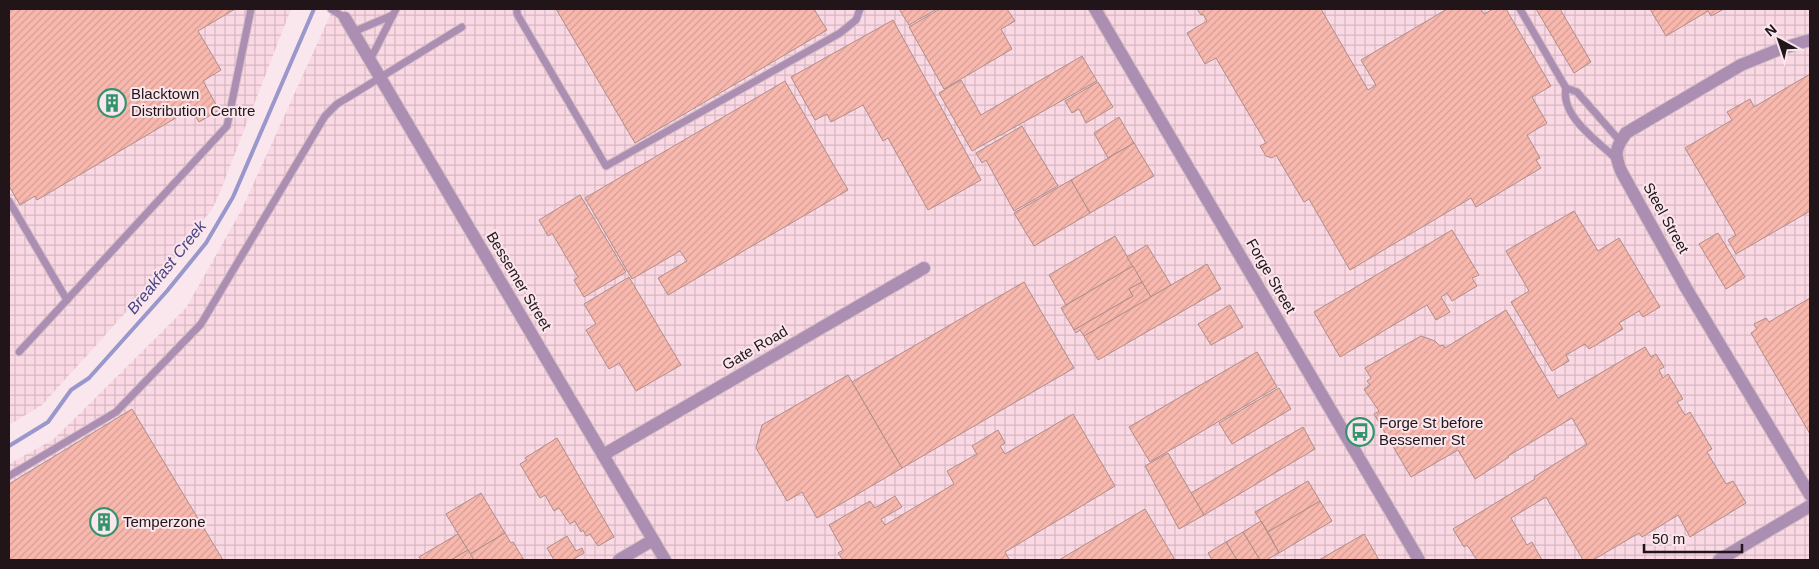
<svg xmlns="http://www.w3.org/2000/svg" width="1819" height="569" viewBox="0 0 1819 569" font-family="Arial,sans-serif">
  <defs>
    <pattern id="industrial-grid" width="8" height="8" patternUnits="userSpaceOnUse" patternTransform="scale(1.25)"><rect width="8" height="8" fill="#fad8e4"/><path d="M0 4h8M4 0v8" fill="none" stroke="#d6b8c3"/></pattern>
    <pattern id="building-hatch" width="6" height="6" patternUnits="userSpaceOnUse" patternTransform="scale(1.25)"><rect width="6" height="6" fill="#f9b8ae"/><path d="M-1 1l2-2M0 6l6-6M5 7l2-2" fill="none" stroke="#d59d95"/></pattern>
  </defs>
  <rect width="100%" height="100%" fill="#fae6ed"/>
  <g fill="url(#industrial-grid)">
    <path d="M9,9h282l-73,188 -6,12 -39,51 -131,145 -33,20z"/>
    <path d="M333,9h1477v551h-1801v-96l45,-25 132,-131 55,-97z"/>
  </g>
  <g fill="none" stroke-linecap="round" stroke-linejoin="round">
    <path stroke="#9a97cc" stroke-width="4" d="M9,446l39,-24 23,-32 18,-12 78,-87 39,-48 27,-46 81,-188"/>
  </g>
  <g fill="url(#building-hatch)" stroke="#af8e89">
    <path d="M9,9h226l-37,22 23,39 -18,11 16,29 -20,12 -8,-13 -154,91 -2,-4 -15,9 -11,-19z"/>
    <path d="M556,9h258l13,21 -192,113z"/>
    <path d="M899,9h38l-28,16z"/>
    <path d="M940,9h67l8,12 -14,8 11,20 -68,40 -35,-62z"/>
    <path d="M1197,9h124l47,81 8,-5 -15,-25 86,-51h34l3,5 9,-5h13l45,77 -19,11 15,26 -20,12 13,23 -4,2 5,8 -65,39 -5,-9 -121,72 -41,-71 -5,3 -28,-47 -4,3 -6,-2 -6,-10 6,-3 -50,-85 -11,6 -18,-31 20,-12 -4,-7 -2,1z"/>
    <path d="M1536,9h24l31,53 -17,11z"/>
    <path d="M1650,9h74l-13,7 -3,-5 -42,25z"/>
    <path d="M893,20l88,160 -53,30 -40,-72 -5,3 -20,-36 -32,17 -4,-8 -12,6 -24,-43z"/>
    <path d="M1082,56l15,25 -125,70 -33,-58 22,-13 20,35z"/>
    <path d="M1810,74v137l-74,43 -8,-14 8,-5 -51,-87 47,-28 -5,-8 23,-13 4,8z"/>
    <path d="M785,81l63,109 -180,105 -10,-17 29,-17 -7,-10 -48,28 -47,-81z"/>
    <path d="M1098,82l15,25 -27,16 -7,-14 -7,4 -7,-12z"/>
    <path d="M1119,117l15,26 -26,15 -14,-25z"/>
    <path d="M1022,126l36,60 -44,25 -28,-51 -4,3 -6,-10z"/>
    <path d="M1134,143l20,33 -64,37 -19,-33z"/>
    <path d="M1071,180l19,33 -56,33 -20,-33z"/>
    <path d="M580,195l46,77 -42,25 -10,-17 4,-3 -26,-44 -4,3 -9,-16z"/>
    <path d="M1574,211l24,40 21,-13 41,69 -17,10 -4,-6 -20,12 4,6 -34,20 -4,-5 -19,11 3,6 -17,10 -41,-69 18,-11 -23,-40z"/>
    <path d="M1452,230l27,45 -7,3 5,8 -25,15 -5,-8 -6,4 9,15 -14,8 -9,-15 -87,52 -26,-45z"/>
    <path d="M1718,233l27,44 -19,12 -27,-45z"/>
    <path d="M1115,236l18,30 -67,39 -17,-30z"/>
    <path d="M1147,245l24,40 -20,12 -24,-40z"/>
    <path d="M1207,264l14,25 -123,71 -14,-24z"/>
    <path d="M1133,266l9,16 -13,7 4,7 -59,34 -13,-22z"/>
    <path d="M629,277l52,88 -45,26 -17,-28 -10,6 -23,-39 10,-6 -12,-20z"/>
    <path d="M1024,282l50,86 -172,100 -50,-86z"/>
    <path d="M1142,282l9,15 -67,39 -4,-6 -4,3 -2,-3 59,-34 -4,-7z"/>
    <path d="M1810,298v136l-59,-101 6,-4 -3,-5 12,-6 3,4z"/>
    <path d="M1230,305l13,22 -32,18 -13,-21z"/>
    <path d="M1506,310l52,88 87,-51 6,10 5,-3 8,13 -5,3 4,8 5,-4 15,25 -6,3 8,13 5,-3 22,37 -5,3 19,32 7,-3 13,22 -56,34 -12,-22 -36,22 -3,-4 -46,27h-10l-37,-63 -35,21 16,27 5,-3 10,18h-65l-10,-15 -3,2 -11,-18 82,-50 -1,-2 53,-33 -15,-26 -64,38 1,1 -34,22 -17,-29 -47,27 -37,-63 5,-3 -15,-22 6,-4 -3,-4 4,-3 -6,-10 56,-32 14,5 5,5 3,-1 2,3z"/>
    <path d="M1257,352l20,35 -127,75 -21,-35z"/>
    <path d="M848,375l54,93 -85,50 -15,-26 -15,9 -31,-53 6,-23z"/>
    <path d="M1279,388l12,21 -59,35 -13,-21z"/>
    <path d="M132,409l91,151h-214v-76z"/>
    <path d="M1073,414l42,72 -110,66 4,7 -3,1h-163l-5,-7 5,-3 -14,-25 41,-24 5,7 20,-12 7,11 -21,12 4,6 69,-41 -7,-13 30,-17 -5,-8 26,-16 7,13 -5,3 5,8z"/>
    <path d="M1303,427l12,22 -111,66 -13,-22z"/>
    <path d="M557,438l57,99 -16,9 -8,-12 -4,2 -3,-6 -2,2 -6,-11 -5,3 -11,-16 -5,3 -9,-16 -5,3 -20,-34 7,-4 -2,-2z"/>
    <path d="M1168,453l36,62 -25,14 -34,-63z"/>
    <path d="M1308,481l12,20 -52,31 -13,-20z"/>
    <path d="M481,493l24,40 -35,21 -24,-40z"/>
    <path d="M1320,501l12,20 -53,32 -11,-21z"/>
    <path d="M1145,509l30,51h-116z"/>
    <path d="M1261,521l18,32 -13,7h-6l-17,-28z"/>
    <path d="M1243,532l17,28h-23l-11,-18z"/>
    <path d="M505,533l6,10 2,-1 11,18h-50l-4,-6z"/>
    <path d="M458,534l10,16 -17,10h-30l-2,-3z"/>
    <path d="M1364,534l15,26h-60z"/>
    <path d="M567,536l9,15 6,-3 2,5 -12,7h-18l-7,-12z"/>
    <path d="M1226,542l11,18h-25l-4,-7z"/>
    <path d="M468,550l6,10h-23z"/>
  </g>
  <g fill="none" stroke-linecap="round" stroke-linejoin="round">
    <defs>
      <g id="lane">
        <path d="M331,9l14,9"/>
        <path d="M517,9v5l89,152 234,-133 16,-13 4,-11"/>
        <path d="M1520,9l46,79 11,4 43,49"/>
        <path d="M353,32l40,-17"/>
        <path d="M370,60l26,-51"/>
        <path d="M1566,88c-6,28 32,53 50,71"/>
        <path d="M9,201l58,99"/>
        <path d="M19,352l208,-226 24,-117"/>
        <path d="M9,476l107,-64 85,-88 124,-208 12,-12 15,-9 110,-68"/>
      </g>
      <g id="street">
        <path d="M1095,9l324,551"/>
        <path d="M345,18l320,542"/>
        <path d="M1810,40l-30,9 -39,16 -115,68c-11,16 -12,20 -5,38l65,117 124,207"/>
        <path d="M603,455l321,-187"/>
        <path d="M619,560l34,-20"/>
        <path d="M1719,560l91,-54"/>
      </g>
    </defs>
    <use href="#lane" stroke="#d3c0c7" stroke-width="9"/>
    <use href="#street" stroke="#d3c0c7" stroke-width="14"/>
    <use href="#lane" stroke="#ac8eb2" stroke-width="7"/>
    <use href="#street" stroke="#ac8eb2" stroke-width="12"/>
  </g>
  <defs>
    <symbol id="building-ring" viewBox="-11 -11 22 22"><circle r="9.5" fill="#fae6ed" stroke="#33936d" stroke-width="1.5"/><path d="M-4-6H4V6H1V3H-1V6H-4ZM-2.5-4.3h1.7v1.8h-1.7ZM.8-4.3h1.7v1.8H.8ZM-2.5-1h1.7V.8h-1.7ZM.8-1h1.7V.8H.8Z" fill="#33936d"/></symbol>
    <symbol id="bus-ring" viewBox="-11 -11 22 22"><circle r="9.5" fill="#fae6ed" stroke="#33936d" stroke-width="1.5"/><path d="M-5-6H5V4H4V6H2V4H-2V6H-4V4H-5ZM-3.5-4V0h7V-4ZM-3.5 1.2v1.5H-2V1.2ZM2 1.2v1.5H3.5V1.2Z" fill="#33936d"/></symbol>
  </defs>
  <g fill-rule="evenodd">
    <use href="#building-ring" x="96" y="87" width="32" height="32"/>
    <use href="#bus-ring" x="1344" y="416" width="32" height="32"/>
    <use href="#building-ring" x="88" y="506" width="32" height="32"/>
  </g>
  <g text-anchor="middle" stroke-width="4" stroke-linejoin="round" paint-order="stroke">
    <g font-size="15" fill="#211519" stroke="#fae6ed" text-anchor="start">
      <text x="131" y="99">Blacktown<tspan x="131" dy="17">Distribution Centre</tspan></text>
      <text x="1379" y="428">Forge St before<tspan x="1379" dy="17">Bessemer St</tspan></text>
      <text x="123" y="527">Temperzone</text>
    </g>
    <g font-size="15" fill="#211519" stroke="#fae6ed">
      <text transform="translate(1666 218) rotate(61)" y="5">Steel Street</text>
      <text transform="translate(1271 276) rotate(60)" y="5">Forge Street</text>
      <text transform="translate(519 281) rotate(59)" y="5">Bessemer Street</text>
      <text transform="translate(755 348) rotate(-30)" y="5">Gate Road</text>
    </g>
    <g font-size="16" font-style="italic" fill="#494082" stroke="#fae6ed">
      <text transform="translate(166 267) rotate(-51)" y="6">Breakfast Creek</text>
    </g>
  </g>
  <rect width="1819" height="569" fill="none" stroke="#211519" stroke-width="20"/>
  <g transform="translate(1779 40) rotate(320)" stroke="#fae6ed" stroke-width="4" paint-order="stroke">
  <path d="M0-4L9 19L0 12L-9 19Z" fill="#211519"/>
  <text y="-8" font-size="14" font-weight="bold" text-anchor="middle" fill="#211519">N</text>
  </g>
  <path d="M1644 544v8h98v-8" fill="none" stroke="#211519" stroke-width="2.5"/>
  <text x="1652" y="544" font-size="15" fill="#211519" stroke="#fae6ed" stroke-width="4" paint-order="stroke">50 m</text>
</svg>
